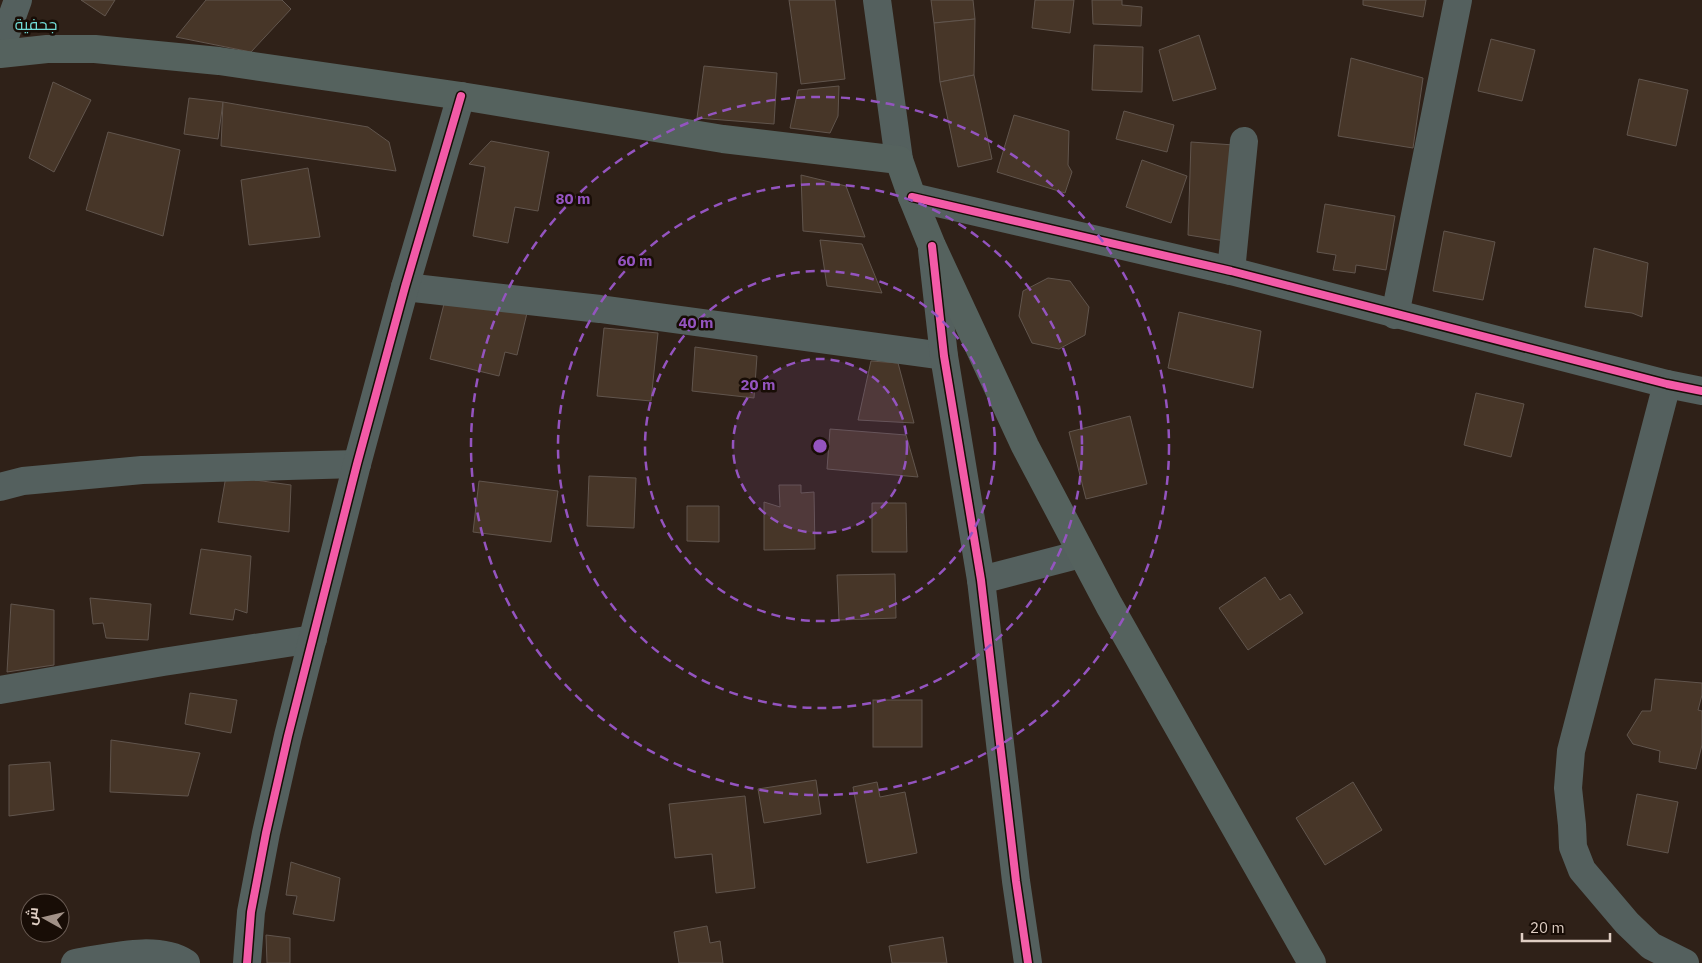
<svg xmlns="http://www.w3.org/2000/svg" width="1702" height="963" viewBox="0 0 1702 963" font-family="'IBM Plex Sans',Cairo,sans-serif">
  <rect width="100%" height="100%" fill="#2f2118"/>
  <g fill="#473628" stroke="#61554d">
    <path d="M81,0h34l-10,16z"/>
    <path d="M206,0h76l9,9 -40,43 -75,-15z"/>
    <path d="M789,0h46l10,79 -44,5z"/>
    <path d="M931,0h42l2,19 -41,4z"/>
    <path d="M1035,0h39l-4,33 -38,-5z"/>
    <path d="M1092,0h30v5l20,2 -1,19 -48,-2z"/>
    <path d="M1363,0h63l-3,17 -60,-12z"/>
    <path d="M975,19l-1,56 -34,7 -6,-59z"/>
    <path d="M1199,35l17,54 -43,12 -14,-51z"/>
    <path d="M1491,39l44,11 -13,51 -44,-10z"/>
    <path d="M1094,45l49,2 -1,45 -50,-2z"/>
    <path d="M1351,58l72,20 -10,70 -75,-12z"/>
    <path d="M704,66l73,7 -3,51 -77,-6z"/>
    <path d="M974,75l18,84 -34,8 -18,-85z"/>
    <path d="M1639,79l49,11 -12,56 -49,-11z"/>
    <path d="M53,82l38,18 -37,72 -25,-14z"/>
    <path d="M839,86l-1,30 -8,17 -40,-5 8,-38z"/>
    <path d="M189,98l34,4 -5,37 -34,-5z"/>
    <path d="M223,102l145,25 21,15 7,29 -175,-25z"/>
    <path d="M1124,111l50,14 -7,27 -51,-13z"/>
    <path d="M1014,115l55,16 -1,34 4,7 -7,21 -68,-21z"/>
    <path d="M108,132l72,18 -17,86 -77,-26z"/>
    <path d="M491,141l58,11 -11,59 -23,-4 -7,36 -35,-7 12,-69 -16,-3z"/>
    <path d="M1191,142l43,3 -9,96 -37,-6z"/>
    <path d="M1142,160l45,16 -16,47 -45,-16z"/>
    <path d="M308,168l12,69 -71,8 -8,-65z"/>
    <path d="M801,175l45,11 19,51 -62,-6z"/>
    <path d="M1325,204l70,12 -9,54 -30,-5 -1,8 -22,-3 3,-15 -19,-3z"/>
    <path d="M1444,231l51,11 -12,58 -50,-9z"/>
    <path d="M820,240l42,4 20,49 -55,-7z"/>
    <path d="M1594,248l54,15 -6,54 -10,-4 -47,-6z"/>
    <path d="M1048,278l22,3 19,26 -4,28 -26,14 -27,-6 -13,-27 4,-25z"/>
    <path d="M447,292l80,21 -10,42 -12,-3 -6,24 -69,-17z"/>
    <path d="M1179,312l82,19 -8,57 -85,-20z"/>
    <path d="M604,328l54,5 -7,68 -54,-5z"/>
    <path d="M695,347l62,9 -3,42 -62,-7z"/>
    <path d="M871,361l27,2 16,60 -56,-3z"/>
    <path d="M1476,393l48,11 -13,53 -47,-12z"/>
    <path d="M1130,416l17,68 -61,15 -17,-67z"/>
    <path d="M830,429l76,6 12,42 -91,-8z"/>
    <path d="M226,476l65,9 -2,47 -71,-10z"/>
    <path d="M589,476l47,2 -2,50 -47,-2z"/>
    <path d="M479,481l79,10 -7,51 -78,-10z"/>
    <path d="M779,485h22v8l13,-1 1,57 -51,1v-48l16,5z"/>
    <path d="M872,503h34l1,49h-35z"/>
    <path d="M687,506h32v36l-32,-1z"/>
    <path d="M201,549l50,7 -4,57 -12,-4 -2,11 -43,-6z"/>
    <path d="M895,574l1,44 -57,2 -2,-45z"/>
    <path d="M1265,577l15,23 10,-6 13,19 -55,37 -29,-42z"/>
    <path d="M90,598l61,6 -3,36 -42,-2 -3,-15 -10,1z"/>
    <path d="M11,604l43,6v55l-47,7z"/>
    <path d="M1655,679l47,4v12l-4,15 4,1v34l-6,24 -37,-7 1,-11 -27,-7 -6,-9 15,-24h9z"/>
    <path d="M190,693l47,7 -6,33 -46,-9z"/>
    <rect x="873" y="700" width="49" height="47"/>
    <path d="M111,740l89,13 -12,43 -78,-4z"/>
    <path d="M50,762l4,48 -45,6v-51z"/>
    <path d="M816,780l5,34 -57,9 -6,-34z"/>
    <path d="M877,782l3,15 25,-5 12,61 -50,10 -14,-76z"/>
    <path d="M1353,782l29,48 -57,35 -29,-47z"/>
    <path d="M1637,794l41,8 -10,51 -41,-8z"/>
    <path d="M745,796l10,92 -39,5 -4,-39 -37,4 -6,-54z"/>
    <path d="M291,862l49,16 -6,43 -41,-7 4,-18 -11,-1z"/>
    <path d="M707,926l3,17 10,-2 3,22h-44l-5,-31z"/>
    <path d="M266,935l24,3v25h-23z"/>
    <path d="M943,937l4,26h-55l-3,-17z"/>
  </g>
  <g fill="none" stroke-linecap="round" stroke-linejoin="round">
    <g stroke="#54605e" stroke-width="28">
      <path d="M0,50l18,-50"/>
      <path d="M912,197l319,74 436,113 35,7"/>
      <path d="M1231,271l13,-130"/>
      <path d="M405,287l195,22 344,47"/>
      <path d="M1395,315l63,-315"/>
      <path d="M1667,384l-96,367 -3,37 4,37 1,22 9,23 45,53 24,23 34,17"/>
      <path d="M0,487l23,-6 119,-11 215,-6"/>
      <path d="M0,690l163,-28 150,-23"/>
      <path d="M75,963c34,-5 81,-19 111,0"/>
      <path d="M247,963l4,-51 15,-79 22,-97 69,-272 48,-177 56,-191"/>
    </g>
    <g stroke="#54605e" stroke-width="28">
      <path d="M877,0l22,160"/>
      <path d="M932,250l12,106 37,224 35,301 12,82"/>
      <path d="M981,580l100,-26"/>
    </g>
    <path stroke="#55625e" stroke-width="28" d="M0,54l47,-5h48l124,12 242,35 262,43 176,21 13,37 20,49 93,200 84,159 203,358"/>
    <defs>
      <g id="cycleway">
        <path d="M912,197l319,74 436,113 35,7"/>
        <path d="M932,246l12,110 37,224 35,301 12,82"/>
        <path d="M247,963l4,-51 15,-79 22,-97 69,-272 48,-177 56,-191"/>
      </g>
    </defs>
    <use href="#cycleway" stroke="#180d06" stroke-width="11"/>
    <use href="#cycleway" stroke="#f35aa7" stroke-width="8"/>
  </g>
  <circle cx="820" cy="446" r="87" fill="#9454c0" fill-opacity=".12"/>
  <g fill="none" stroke="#9454c0" stroke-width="2.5" stroke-dasharray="9 6">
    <circle cx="820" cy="446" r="87"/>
    <circle cx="820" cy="446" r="175"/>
    <circle cx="820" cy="446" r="262"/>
    <circle cx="820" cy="446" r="349"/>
  </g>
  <g text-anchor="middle" stroke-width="5" stroke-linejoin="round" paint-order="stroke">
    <g font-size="16" fill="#72ddd8" stroke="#180d06">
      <text x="36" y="30">جحفية</text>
    </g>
  </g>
  <circle cx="820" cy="446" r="8" fill="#9454c0" stroke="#180d06" stroke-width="2.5"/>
  <g font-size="15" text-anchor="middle" font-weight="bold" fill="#9454c0" stroke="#180d06" stroke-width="5" stroke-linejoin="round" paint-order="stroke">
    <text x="573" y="204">80 m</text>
    <text x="635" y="266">60 m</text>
    <text x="696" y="328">40 m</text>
    <text x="758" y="390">20 m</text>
  </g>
  <g transform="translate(45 918) rotate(278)"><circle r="24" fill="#180d06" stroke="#685a52"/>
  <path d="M0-4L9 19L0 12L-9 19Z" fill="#a19187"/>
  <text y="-8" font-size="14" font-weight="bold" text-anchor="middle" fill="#dfcec3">ش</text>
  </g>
  <path d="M1522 933v8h88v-8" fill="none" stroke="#dfcec3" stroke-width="2.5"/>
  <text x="1530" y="933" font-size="15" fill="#dfcec3" stroke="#180d06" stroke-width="4" paint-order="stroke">20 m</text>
</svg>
